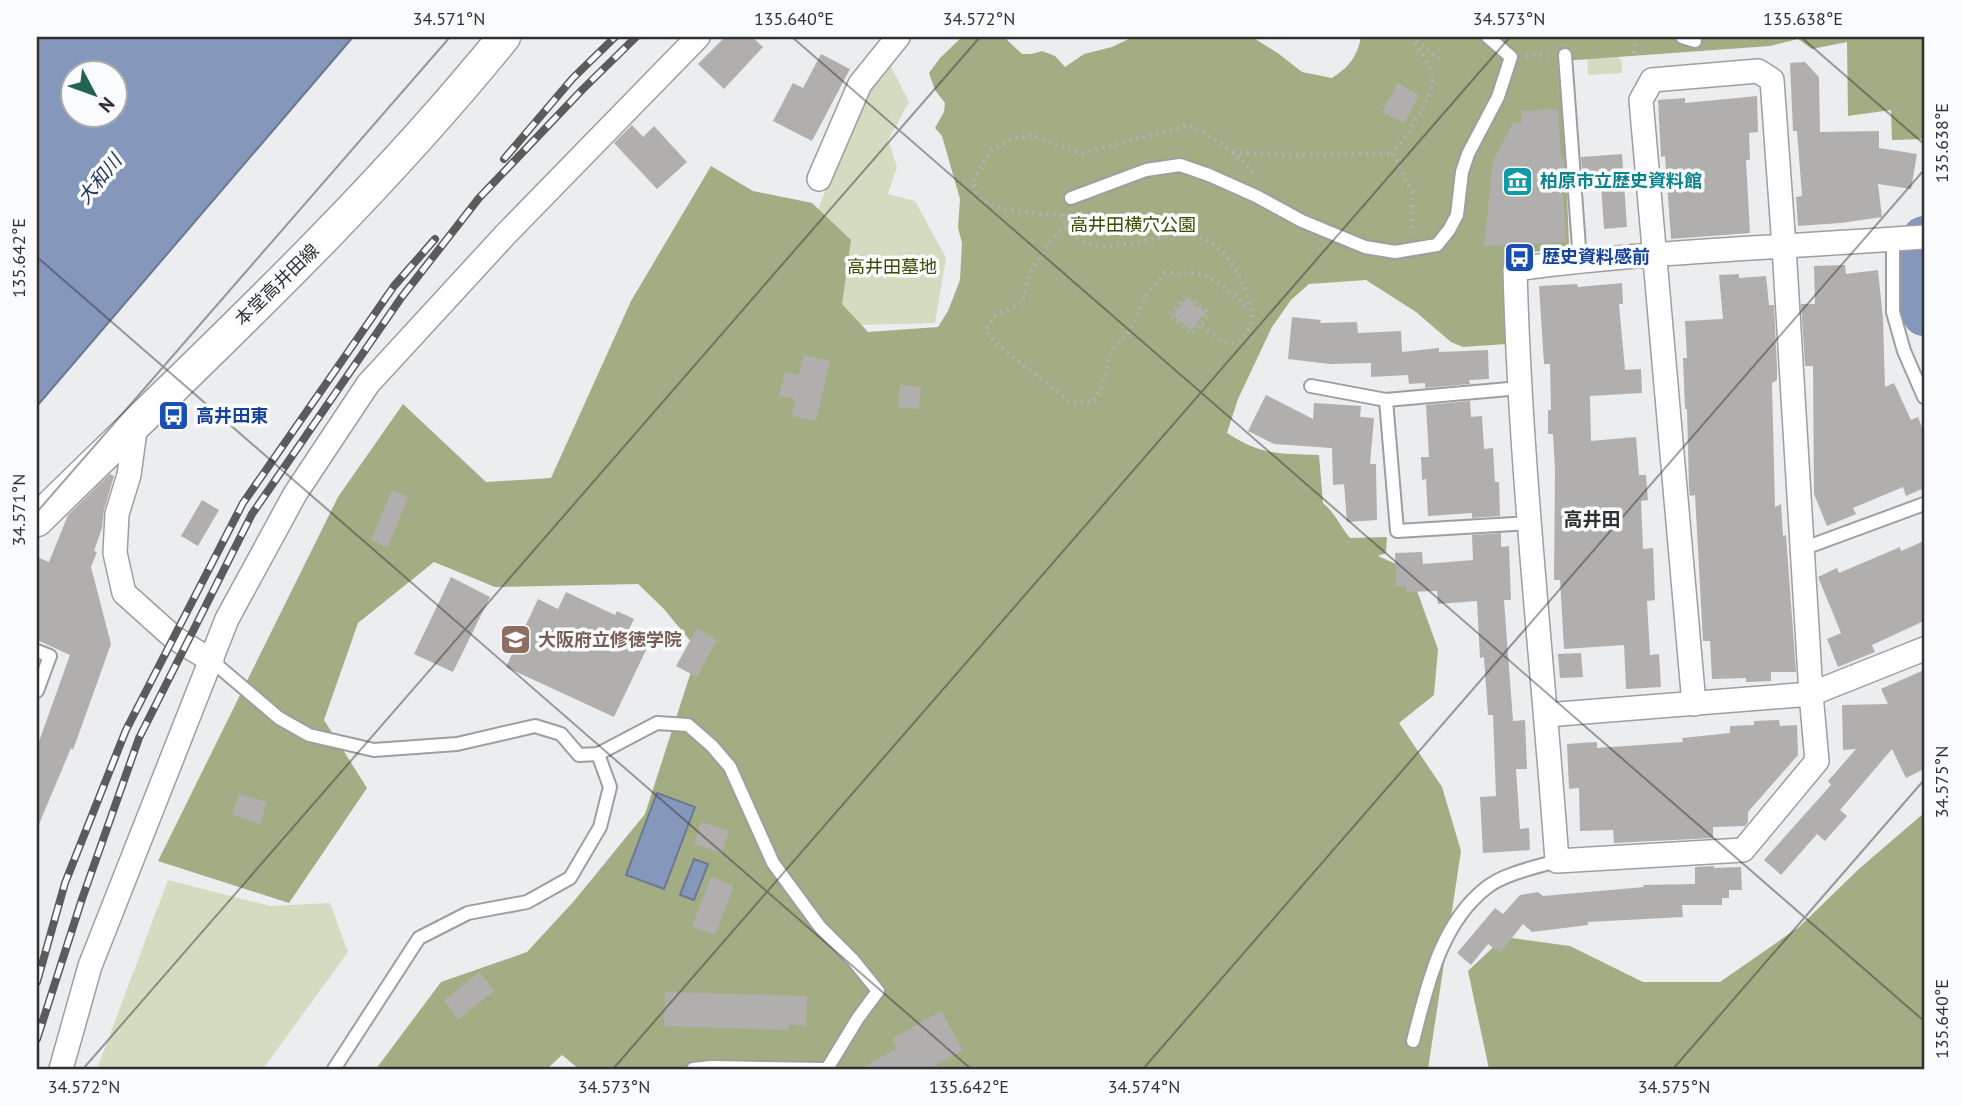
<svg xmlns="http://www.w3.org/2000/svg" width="1961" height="1106" viewBox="0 0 1961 1106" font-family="'PT Sans','Noto Sans JP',sans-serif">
  <rect width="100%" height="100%" fill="#ecedef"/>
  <g fill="#d4dbc0">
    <path d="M1609,50l13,11v12l-34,2 -1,-24z"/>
    <path d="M889,62l20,40 -21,38 9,27 -9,27 27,7 31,57 -11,65 -112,3 -7,-110 46,-128z"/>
    <path d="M168,880l102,26 60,-3 18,49 -85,117h-166z"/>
  </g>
  <g fill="#a3ad84">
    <path d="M962,37h42l18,17h10l10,-3 13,5 10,11 19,-13 28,-7 21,-10h119l27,17 23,18 30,6c17,-11 25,-21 29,-41h563v102l-32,1 -1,-30 -43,6 -1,-74 -35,7 -14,-10 -28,7 -208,15 7,185 -46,8h-17l2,47 -2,43 -43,3 -12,-5 -35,-30 -50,-32 -57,4 -18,16 -19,27 -34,72 -11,34c35,23 52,20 92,22l4,48c12,10 17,23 27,35l37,-1 -1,16 -8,3 18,8 20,24 22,61 -4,46 -35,28 43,64 19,64 -33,218h-849l-17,-14 -15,14h-171l65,-87 86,-30 47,-51 71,-87 53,-164 -35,-42 -25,-24 -143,3 -61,-25 -76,61 -34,97 43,68 -78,115 -131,-42 180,-364 65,-93 83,78 65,-4 80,-177 80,-135 42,25 59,12 39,37 -9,64 26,28 70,-5 10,-16 12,-31 2,-37 -4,-15 2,-29 -18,-63 -7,-8 9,-16 1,-9 -10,-13 -6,-17 11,-15z"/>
    <path d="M1924,813v256h-435l-21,-98 36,-34 66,9 73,36h77l79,-55 61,-59z"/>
  </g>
  <g fill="#8697bc" stroke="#6c7892" stroke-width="2" fill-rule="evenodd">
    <path d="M37,37h316l-316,369zM74,74h42v42h-42z"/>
    <path d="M657,793l38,14 -31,82 -38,-14z"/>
    <path d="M694,859l14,5 -14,36 -14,-5z"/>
  </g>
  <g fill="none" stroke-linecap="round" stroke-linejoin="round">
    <path stroke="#8697bc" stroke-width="44" d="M1924,238l-8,54 8,22"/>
  </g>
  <g fill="#b1afae">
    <path d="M725,37h27l11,10 -39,42 -26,-25z"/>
    <path d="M821,54l29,15 -38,72 -39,-20 20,-38 10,5z"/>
    <path d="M1805,62l14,15 1,55 59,-1v17l38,6 -6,35 -33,-5 4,33 -41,6 -43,3 -2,-29 6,-1 -5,-65h-4l-3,-68z"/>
    <path d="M1398,83l21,12 -15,28 -22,-11z"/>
    <path d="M1757,96l1,36 -9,1 1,27h-4l4,73 -79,6 -6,-83 -4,1 -3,-57 27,-2v5z"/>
    <path d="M1558,109l3,49h3l2,29 -3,1 3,54 -82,4 9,-85 20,-38 9,-1 -1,-11z"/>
    <path d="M632,125l11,12 11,-11 33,36 -30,27 -43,-46z"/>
    <path d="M1622,154l5,73 -23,2 -3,-44 -18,1 -2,-29z"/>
    <path d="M1845,265l1,9 32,-4 5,49 2,68 9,-4 17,37 7,-3 6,15v56l-18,8 -3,-9 -50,21 3,6 -29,12 -13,-32 -1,-128h-8l-4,-62h14l-1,-38z"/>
    <path d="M1739,274v4l27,-2 3,29h5l3,62v13l-5,3 3,124 6,-3 2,32 3,-1 10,137h-25v9l-25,1v-4l-34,1 -2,-38h-7l-8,-146 -5,1 -1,-8 -2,-79h-2l-2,-51h4l-2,-37 38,-2 -4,-44z"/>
    <path d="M1622,283l1,21h-4l6,66 16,-1 1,24 -52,3 1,45 45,-4 3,38h7l2,25 -7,1 2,48 10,-1 2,52 -8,1 3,54 9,-1 2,33 -35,2 -2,-44 -60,4 -4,-69h-6l1,-110 -2,-36h-5v-24h3l-1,-46h-6l-5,-78 38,-2 1,3z"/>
    <path d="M1187,298l18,15 -14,17 -18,-15z"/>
    <path d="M1292,317l29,3 -1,3 37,-1 1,11 43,-2 1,21 37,-4v4l49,-2 1,29 -20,1 1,4 -45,4v-5l-16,1 -1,-9 -37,2v-14l-41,1 -42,-5z"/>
    <path d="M804,355l26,6 -14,60 -24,-5 3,-17 -16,-3 6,-24 14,3z"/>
    <path d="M900,385l21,2 -2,22 -21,-2z"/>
    <path d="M1266,395l47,24 1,-16 47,3 -1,11 14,1 -4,46h6l1,56 -30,2 -3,-38 -11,1 -1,-37 -58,-4 -26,-13z"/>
    <path d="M1470,401l1,16 11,-1 2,33 9,-1 2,34h4l1,34 -28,2v-5l-44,3 -2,-37 -4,1 -1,-23h8l-3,-52z"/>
    <path d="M110,474l4,2 -10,34 -2,18 -8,23 3,1 -6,15 20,77 -38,106 -2,-2 -34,81v-82l33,-92 -33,-15v-83l12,5 19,-47z"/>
    <path d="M392,490l16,7 -20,50 -17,-7z"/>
    <path d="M202,500l17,10 -21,36 -17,-10z"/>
    <path d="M1501,533v14l8,-1 2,54h-7l9,121 12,-1 2,49h-11l4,60 9,-1 1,22 -47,3 -3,-56 16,-1 -3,-81h-5l-4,-58 -4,1 -3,-57 -39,3 -1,-13 -31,1v-6h-10l-1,-33 27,-1 1,12 50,-4 -1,-25z"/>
    <path d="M1924,541v80l-52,24 3,7 -37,15 -11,-28 14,-6 -23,-56 19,-9 2,5 61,-26 1,4z"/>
    <path d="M451,577l39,20 -37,75 -39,-18z"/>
    <path d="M566,592l49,23 2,-4 17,8 -8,17 22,10 -34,71 -108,-50 32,-68 20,10z"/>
    <path d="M697,628l20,12 -20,37 -21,-11z"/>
    <path d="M1581,653l2,24 -23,1 -2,-24z"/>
    <path d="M1924,670v99l-18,9 -14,-29 -52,61 7,6 -22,25 -8,-7 -36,41 -17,-15 67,-75 -3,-4 28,-32 -13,1 -1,-45 46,-1 -7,-15z"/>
    <path d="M1779,720l1,6 17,-1 1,30 -50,57v10l-3,4 -32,1v11l-99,5 -1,-13 -33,1 -1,-43 -10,1 -2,-45 30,-2v6l86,-6 -1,-4 48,-5v-7l24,-1v-4z"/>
    <path d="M239,794l28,8 -7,22 -28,-9z"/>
    <path d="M701,822l28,9 -7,22 -28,-9z"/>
    <path d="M1714,866v2l27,-1 1,23h-13v8h-7v7h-40l1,12 -95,5v3l-56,7 -9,-8 -23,29 -12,-9 -17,21 -14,-12 38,-45 8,6 17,-19 18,-3 5,4 101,-9 -1,-2 52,-1v-17z"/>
    <path d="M711,877l23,9 -19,49 -23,-9z"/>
    <path d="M480,972l14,19 -36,28 -14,-19z"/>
    <path d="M665,992l142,4 -1,30 -17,-2 -1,6 -124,-4z"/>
    <path d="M941,1011l22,39 -33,19h-70l37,-21 -5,-9z"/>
  </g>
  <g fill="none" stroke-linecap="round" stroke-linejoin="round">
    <defs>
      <g id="lane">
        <path d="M1682,37l13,4"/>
        <path d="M1565,55l15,206"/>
        <path d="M1071,198l75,-28 34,-5 29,10 47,21 46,25 63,26 30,5 42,-7 12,-15 8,-15 5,-43 6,-18 30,-57 13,-40 -23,-20"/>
        <path d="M1893,239v73l11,39 20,46"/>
        <path d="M1311,386l75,14 134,-12"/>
        <path d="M1386,400l11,131 132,-8"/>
        <path d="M1802,549l122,-45"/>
        <path d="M37,651l13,5 -13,35"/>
        <path d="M212,661l67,57 30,17 65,15 83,-6 78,-18 26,8 18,21 19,-1 59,-31 31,2 24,21 18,21 43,96 47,64 33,33 25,31 -20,27 -31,51 -116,-2 -18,2"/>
        <path d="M1413,1041c14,-54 27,-117 73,-153 17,-14 50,-21 71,-27"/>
        <path d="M334,1069l85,-131 49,-25 59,-11 43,-24 30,-51 10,-40 -12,-33"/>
      </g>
      <g id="street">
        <path d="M819,179l41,-95 38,-47"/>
        <path d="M136,423l-7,52 -12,39 -2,39 9,40 49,44 39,24"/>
        <path d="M1694,704l-53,-604 11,-20 106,-9 14,9 12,167 27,447 6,67 -74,89 -186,11c-14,-198 -37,-394 -42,-592 136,-18 273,-22 409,-32"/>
        <path d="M1546,715l265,-21 113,-45"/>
        <path d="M61,1069l29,-103 137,-347 68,-125 73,-110 137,-149 193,-198"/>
      </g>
      <path id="secondary" d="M37,520c160,-157 326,-309 467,-483"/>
    </defs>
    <use href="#lane" stroke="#9d9e9f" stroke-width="16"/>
    <use href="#street" stroke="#9d9e9f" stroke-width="26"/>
    <use href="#secondary" stroke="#9d9e9f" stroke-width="35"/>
    <g stroke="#b0b1b3" stroke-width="4.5" stroke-dasharray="2 5" stroke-linecap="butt">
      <path d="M1411,37c7,11 19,26 21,39 5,20 -28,61 -39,78l19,38 1,42"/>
      <path d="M1416,41l24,18"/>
      <path d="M1634,53l2,-16"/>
      <path d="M1526,56l22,-1"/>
      <path d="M1233,152l54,3 106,-1"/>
      <path d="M1063,214c0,8 4,13 9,19 24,29 87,-1 119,2 7,1 19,7 25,11 17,11 35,50 36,70 0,7 -4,15 -8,20 -14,17 -32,-2 -44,-12l-8,10 -23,-19 17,-20 22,18 -8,11"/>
      <path d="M1062,216l-60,-7 -21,-9 -9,-18 19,-32 23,-12 20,-3 22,10 27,8 106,-28c25,13 50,28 67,51"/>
      <path d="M1066,226c-24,21 -38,46 -44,77l-27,13 -9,15 11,13 73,58h23l10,-17 5,-24 5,-13 15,-14 19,-39 18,-22c45,-3 51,7 84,35"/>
    </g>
    <use href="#lane" stroke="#fff" stroke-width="12"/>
    <use href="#street" stroke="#fff" stroke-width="23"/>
    <use href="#secondary" stroke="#fff" stroke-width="32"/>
    <defs>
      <g id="rail">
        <path d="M504,159l69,-81 42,-41"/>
        <path d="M37,982l28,-99 61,-153 117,-227 151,-217 41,-47"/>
        <path d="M37,1039l45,-140 57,-161 113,-224 149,-216 78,-100 104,-109 53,-52"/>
      </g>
    </defs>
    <use href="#rail" stroke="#5b5b5c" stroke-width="8"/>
    <use href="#rail" stroke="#fafbfc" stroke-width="5" stroke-dasharray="16" stroke-linecap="butt"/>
  </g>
  <path fill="none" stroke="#303030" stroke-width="2" stroke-opacity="0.45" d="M792,37l1132,984M1801,37l123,107M37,257l934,812M37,512l413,-475M83,1069l897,-1032M613,1069l897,-1032M1143,1069l781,-899M1673,1069l251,-289"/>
  <defs>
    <symbol id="museum-square" viewBox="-11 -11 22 22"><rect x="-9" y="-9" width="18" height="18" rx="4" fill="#0f9aa8" stroke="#fafbfc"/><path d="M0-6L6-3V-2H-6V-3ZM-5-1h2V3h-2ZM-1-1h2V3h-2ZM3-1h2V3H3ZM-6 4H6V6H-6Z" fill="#fff"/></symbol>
    <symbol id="bus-square" viewBox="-11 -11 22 22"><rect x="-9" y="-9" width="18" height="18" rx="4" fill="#1a4fb4" stroke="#fafbfc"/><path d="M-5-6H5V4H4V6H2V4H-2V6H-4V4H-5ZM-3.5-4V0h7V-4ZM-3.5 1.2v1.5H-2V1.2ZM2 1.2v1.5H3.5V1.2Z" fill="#fff"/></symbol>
    <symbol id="school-square" viewBox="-11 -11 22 22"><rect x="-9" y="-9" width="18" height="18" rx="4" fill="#8d6e63" stroke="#fafbfc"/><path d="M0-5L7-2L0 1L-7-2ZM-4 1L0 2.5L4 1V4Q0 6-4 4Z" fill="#fff"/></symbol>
  </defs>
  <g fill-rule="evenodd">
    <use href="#museum-square" x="1500" y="164" width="35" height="35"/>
    <use href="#bus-square" x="1502" y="240" width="35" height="35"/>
    <use href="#bus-square" x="156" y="398" width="35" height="35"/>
    <use href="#school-square" x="498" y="622" width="35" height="35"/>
  </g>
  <g text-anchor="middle" stroke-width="7" stroke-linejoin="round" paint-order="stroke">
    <g font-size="18" font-weight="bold" fill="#0d838f" stroke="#fafbfc" text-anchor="start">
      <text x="1540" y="187">柏原市立歴史資料館</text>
    </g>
    <g font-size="18" fill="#3e4902" stroke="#fafbfc">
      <text x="1133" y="231">高井田横穴公園</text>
      <text x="892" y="273">高井田墓地</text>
    </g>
    <g font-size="18" font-weight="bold" fill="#164399" stroke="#fafbfc" text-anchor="start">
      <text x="1542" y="263">歴史資料感前</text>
      <text x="196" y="422">高井田東</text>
    </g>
    <g font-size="18" fill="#303030" stroke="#fafbfc">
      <text transform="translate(277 285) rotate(-44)" y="6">本堂高井田線</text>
    </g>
    <g font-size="18" font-weight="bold" fill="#785e54" stroke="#fafbfc" text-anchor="start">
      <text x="538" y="646">大阪府立修徳学院</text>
    </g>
    <g font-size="19" font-style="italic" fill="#1a2e5d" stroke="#fafbfc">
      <text transform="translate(99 179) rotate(-51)" y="7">大和川</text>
    </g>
    <g font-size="19" font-weight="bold" fill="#303030" stroke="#fafbfc">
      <text x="1592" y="526">高井田</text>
    </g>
  </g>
  <rect width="1961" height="1106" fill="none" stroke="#fafbfc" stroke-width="77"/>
  <g transform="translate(94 94) rotate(131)"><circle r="33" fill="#fafbfc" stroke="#a9aaaa" stroke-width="2"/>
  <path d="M0-5L12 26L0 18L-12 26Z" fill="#226454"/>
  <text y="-10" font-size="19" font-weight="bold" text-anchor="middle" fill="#303030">N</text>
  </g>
  <rect x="38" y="38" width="1885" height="1030" fill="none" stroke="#303030" stroke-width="2.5"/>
  <g font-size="18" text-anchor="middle" fill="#303030">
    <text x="449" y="25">34.571°N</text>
    <text x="794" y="25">135.640°E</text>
    <text x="979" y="25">34.572°N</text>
    <text x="1509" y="25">34.573°N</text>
    <text x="1803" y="25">135.638°E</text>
    <text transform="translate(1942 143) rotate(-90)" y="6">135.638°E</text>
    <text transform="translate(19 258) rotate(-90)" y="6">135.642°E</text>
    <text transform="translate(19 510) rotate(-90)" y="6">34.571°N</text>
    <text transform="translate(1942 782) rotate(-90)" y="6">34.575°N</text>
    <text transform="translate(1942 1019) rotate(-90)" y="6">135.640°E</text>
    <text x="84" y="1093">34.572°N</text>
    <text x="614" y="1093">34.573°N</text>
    <text x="969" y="1093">135.642°E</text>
    <text x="1144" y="1093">34.574°N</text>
    <text x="1674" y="1093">34.575°N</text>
  </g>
</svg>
